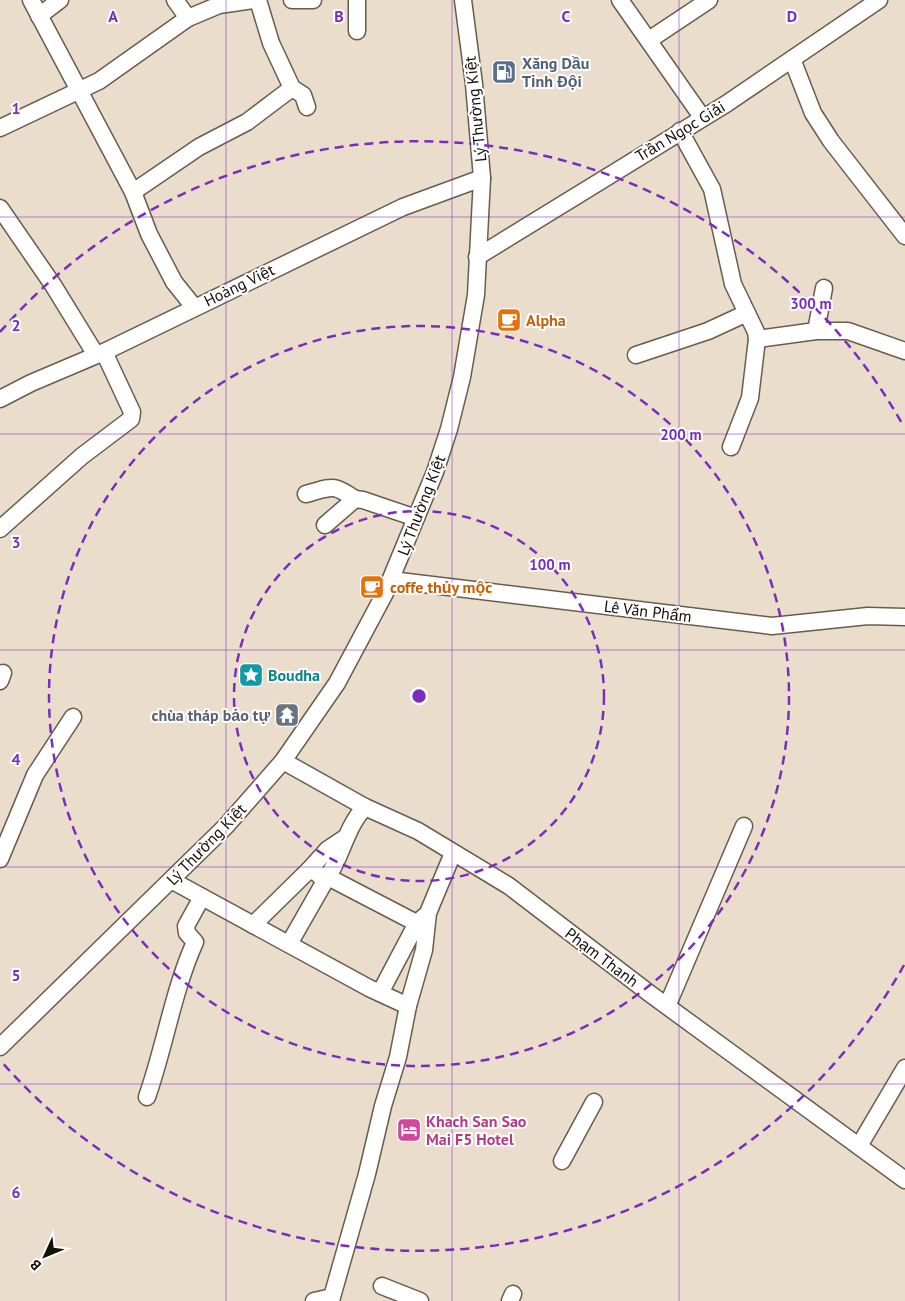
<svg xmlns="http://www.w3.org/2000/svg" width="905" height="1301" viewBox="0 0 905 1301" font-family="'PT Sans',sans-serif">
  <rect width="100%" height="100%" fill="#ebddcb"/>
  <g fill="none" stroke-linecap="round" stroke-linejoin="round">
    <defs>
      <g id="minor">
        <path d="M31,0l102,192 16,42 25,48 20,25"/>
        <path d="M258,0l13,43 21,45 11,7 4,12"/>
        <path d="M292,0h21"/>
        <path d="M357,0v31"/>
        <path d="M620,0l82,117"/>
        <path d="M39,16l21,-16"/>
        <path d="M188,18l31,-13 34,-5"/>
        <path d="M649,40l60,-40"/>
        <path d="M792,59l21,54 18,28 74,95"/>
        <path d="M0,128l99,-47 89,-63 -13,-18"/>
        <path d="M680,131l32,58 21,95 23,48 1,7 -7,59 -19,49"/>
        <path d="M133,192l66,-45 48,-25 45,-34"/>
        <path d="M0,208l53,77 43,70"/>
        <path d="M477,257l249,-153 153,-104"/>
        <path d="M816,331l8,-43"/>
        <path d="M757,339l59,-8h32l57,20"/>
        <path d="M636,355l72,-24 39,-18"/>
        <path d="M0,399l31,-16 73,-31 299,-145 79,-29"/>
        <path d="M306,494c26,-7 26,-11 49,5"/>
        <path d="M325,525l30,-26 8,1 53,18"/>
        <path d="M0,529l82,-73 49,-37 1,-7 -28,-60"/>
        <path d="M391,580l381,46 96,-10 37,1"/>
        <path d="M0,681l3,-8"/>
        <path d="M283,761l82,46 53,24 91,55 140,107 256,187"/>
        <path d="M0,859l35,-84 38,-58"/>
        <path d="M309,870l18,-20 18,-12"/>
        <path d="M328,877l98,51"/>
        <path d="M171,880l198,108 39,18"/>
        <path d="M325,881c17,-23 20,-53 40,-74"/>
        <path d="M253,925l56,-55 8,3 8,8 -36,63"/>
        <path d="M380,993l37,-70 8,-7"/>
        <path d="M668,1004l76,-178"/>
        <path d="M0,1047l226,-221 57,-65 54,-78 48,-90 50,-121 14,-43 13,-52 14,-82 6,-117 -8,-94 -11,-84"/>
        <path d="M147,1097c18,-51 26,-106 48,-155l-8,-9 -1,-7 16,-29"/>
        <path d="M859,1146l46,-78"/>
        <path d="M562,1161l32,-59"/>
        <path d="M382,1286l38,15"/>
        <path d="M314,1301l18,-4 35,-123 16,-68 15,-49 10,-51 16,-56 4,-37 25,-60"/>
        <path d="M510,1301l3,-7"/>
      </g>
    </defs>
    <use href="#minor" stroke="#685c4d" stroke-width="19"/>
    <use href="#minor" stroke="#fff" stroke-width="16"/>
  </g>
  <path fill="none" stroke="#7b2cbf" stroke-width="1" stroke-opacity="0.55" d="M226,0v1301M452,0v1301M679,0v1301M0,217h905M0,434h905M0,650h905M0,867h905M0,1084h905"/>
  <g fill="none" stroke="#7b2cbf" stroke-width="2.5" stroke-dasharray="9 6">
    <circle cx="419" cy="696" r="185"/>
    <circle cx="419" cy="696" r="370"/>
    <path d="M904 965A555 555 0 0 1 0 1060M0 332A555 555 0 0 1 904 427"/>
  </g>
  <defs>
    <symbol id="fuel-square" viewBox="-11 -11 22 22"><rect x="-9" y="-9" width="18" height="18" rx="4" fill="#5c6f8a" stroke="#fff"/><path d="M-5.5-6h7V0h2V4h1.3V-2.5L3-4.5l.8-.8L6-3V5H2.5V1h-1V6h-7ZM-4.2-4.7v3.2H.2V-4.7Z" fill="#fff"/></symbol>
    <symbol id="cafe-square" viewBox="-11 -11 22 22"><rect x="-9" y="-9" width="18" height="18" rx="4" fill="#e8710a" stroke="#fff"/><path d="M-5.5-4.5H6V0H3Q3 3.5 0 3.5H-2.5Q-5.5 3.5-5.5 0ZM3-3.2v2h1.7v-2ZM-6 4.5H4V6H-6Z" fill="#fff"/></symbol>
    <symbol id="sight-square" viewBox="-11 -11 22 22"><rect x="-9" y="-9" width="18" height="18" rx="4" fill="#0f9aa8" stroke="#fff"/><path d="M0-6L1.8-2.2L6-1.7L2.9 1.2L3.7 5.4L0 3.3L-3.7 5.4L-2.9 1.2L-6-1.7L-1.8-2.2Z" fill="#fff"/></symbol>
    <symbol id="temple-square" viewBox="-11 -11 22 22"><rect x="-9" y="-9" width="18" height="18" rx="4" fill="#6b7280" stroke="#fff"/><path d="M0-6L5-2H3V0L6.5 2.5H4V6H1.5V3h-3V6H-4V2.5H-6.5L-3 0V-2H-5Z" fill="#fff"/></symbol>
    <symbol id="hotel-square" viewBox="-11 -11 22 22"><rect x="-9" y="-9" width="18" height="18" rx="4" fill="#d1479c" stroke="#fff"/><path d="M-6-4.5h1.5V1H6V5H4.5V3h-9V5H-6ZM-4 0a1.8 1.8 0 1 1 3.6 0ZM.5 0V-2.5h3Q6-2.5 6 0Z" fill="#fff"/></symbol>
  </defs>
  <g fill-rule="evenodd">
    <use href="#fuel-square" x="490" y="58" width="28" height="28"/>
    <use href="#cafe-square" x="495" y="306" width="28" height="28"/>
    <use href="#cafe-square" x="358" y="573" width="28" height="28"/>
    <use href="#sight-square" x="237" y="661" width="28" height="28"/>
    <use href="#temple-square" x="273" y="701" width="28" height="28"/>
    <use href="#hotel-square" x="395" y="1116" width="28" height="28"/>
  </g>
  <g text-anchor="middle" stroke-width="4" stroke-linejoin="round" paint-order="stroke">
    <g font-size="16" font-weight="bold" fill="#4e5e75" stroke="#fff" text-anchor="start">
      <text x="522" y="69">Xăng Dầu<tspan x="522" dy="18">Tỉnh Đội</tspan></text>
    </g>
    <g font-size="16" fill="#120e08" stroke="#fff">
      <text transform="translate(475 109) rotate(-96)" y="6">Lý Thường Kiệt</text>
      <text transform="translate(680 131) rotate(-31)" y="6">Trần Ngọc Giải</text>
      <text transform="translate(239 285) rotate(-26)" y="6">Hoàng Việt</text>
      <text transform="translate(421 505) rotate(-69)" y="6">Lý Thường Kiệt</text>
      <text transform="translate(648 611) rotate(7)" y="6">Lê Văn Phẩm</text>
      <text transform="translate(206 844) rotate(-46)" y="6">Lý Thường Kiệt</text>
      <text transform="translate(602 957) rotate(37)" y="6">Phạm Thanh</text>
    </g>
    <g font-size="16" font-weight="bold" fill="#c56008" stroke="#fff" text-anchor="start">
      <text x="526" y="326">Alpha</text>
      <text x="390" y="593">coffe thủy mộc</text>
    </g>
    <g font-size="16" font-weight="bold" fill="#0d838f" stroke="#fff" text-anchor="start">
      <text x="268" y="681">Boudha</text>
    </g>
    <g font-size="16" font-weight="bold" fill="#5b616d" stroke="#fff" text-anchor="end">
      <text x="270" y="721">chùa tháp bảo tự</text>
    </g>
    <g font-size="16" font-weight="bold" fill="#b23c85" stroke="#fff" text-anchor="start">
      <text x="426" y="1127">Khach San Sao<tspan x="426" dy="18">Mai F5 Hotel</tspan></text>
    </g>
  </g>
  <g font-size="16" text-anchor="middle" font-weight="bold" fill="#7b2cbf" stroke="#fff" stroke-width="4" stroke-linejoin="round" paint-order="stroke">
    <text x="113" y="22">A</text>
    <text x="339" y="22">B</text>
    <text x="566" y="22">C</text>
    <text x="792" y="22">D</text>
    <text x="16" y="114">1</text>
    <text x="16" y="331">2</text>
    <text x="16" y="548">3</text>
    <text x="16" y="765">4</text>
    <text x="16" y="981">5</text>
    <text x="16" y="1198">6</text>
  </g>
  <circle cx="419" cy="696" r="8" fill="#7b2cbf" stroke="#fff" stroke-width="2.5"/>
  <g font-size="15" text-anchor="middle" font-weight="bold" fill="#7b2cbf" stroke="#fff" stroke-width="4" stroke-linejoin="round" paint-order="stroke">
    <text x="811" y="309">300 m</text>
    <text x="681" y="440">200 m</text>
    <text x="550" y="570">100 m</text>
  </g>
  <g transform="translate(45 1256) rotate(226)" stroke="#ffffff" stroke-width="4" paint-order="stroke">
  <path d="M0-4L9 19L0 12L-9 19Z" fill="#120e08"/>
  <text y="-8" font-size="14" font-weight="bold" text-anchor="middle" fill="#120e08">B</text>
  </g>
</svg>
